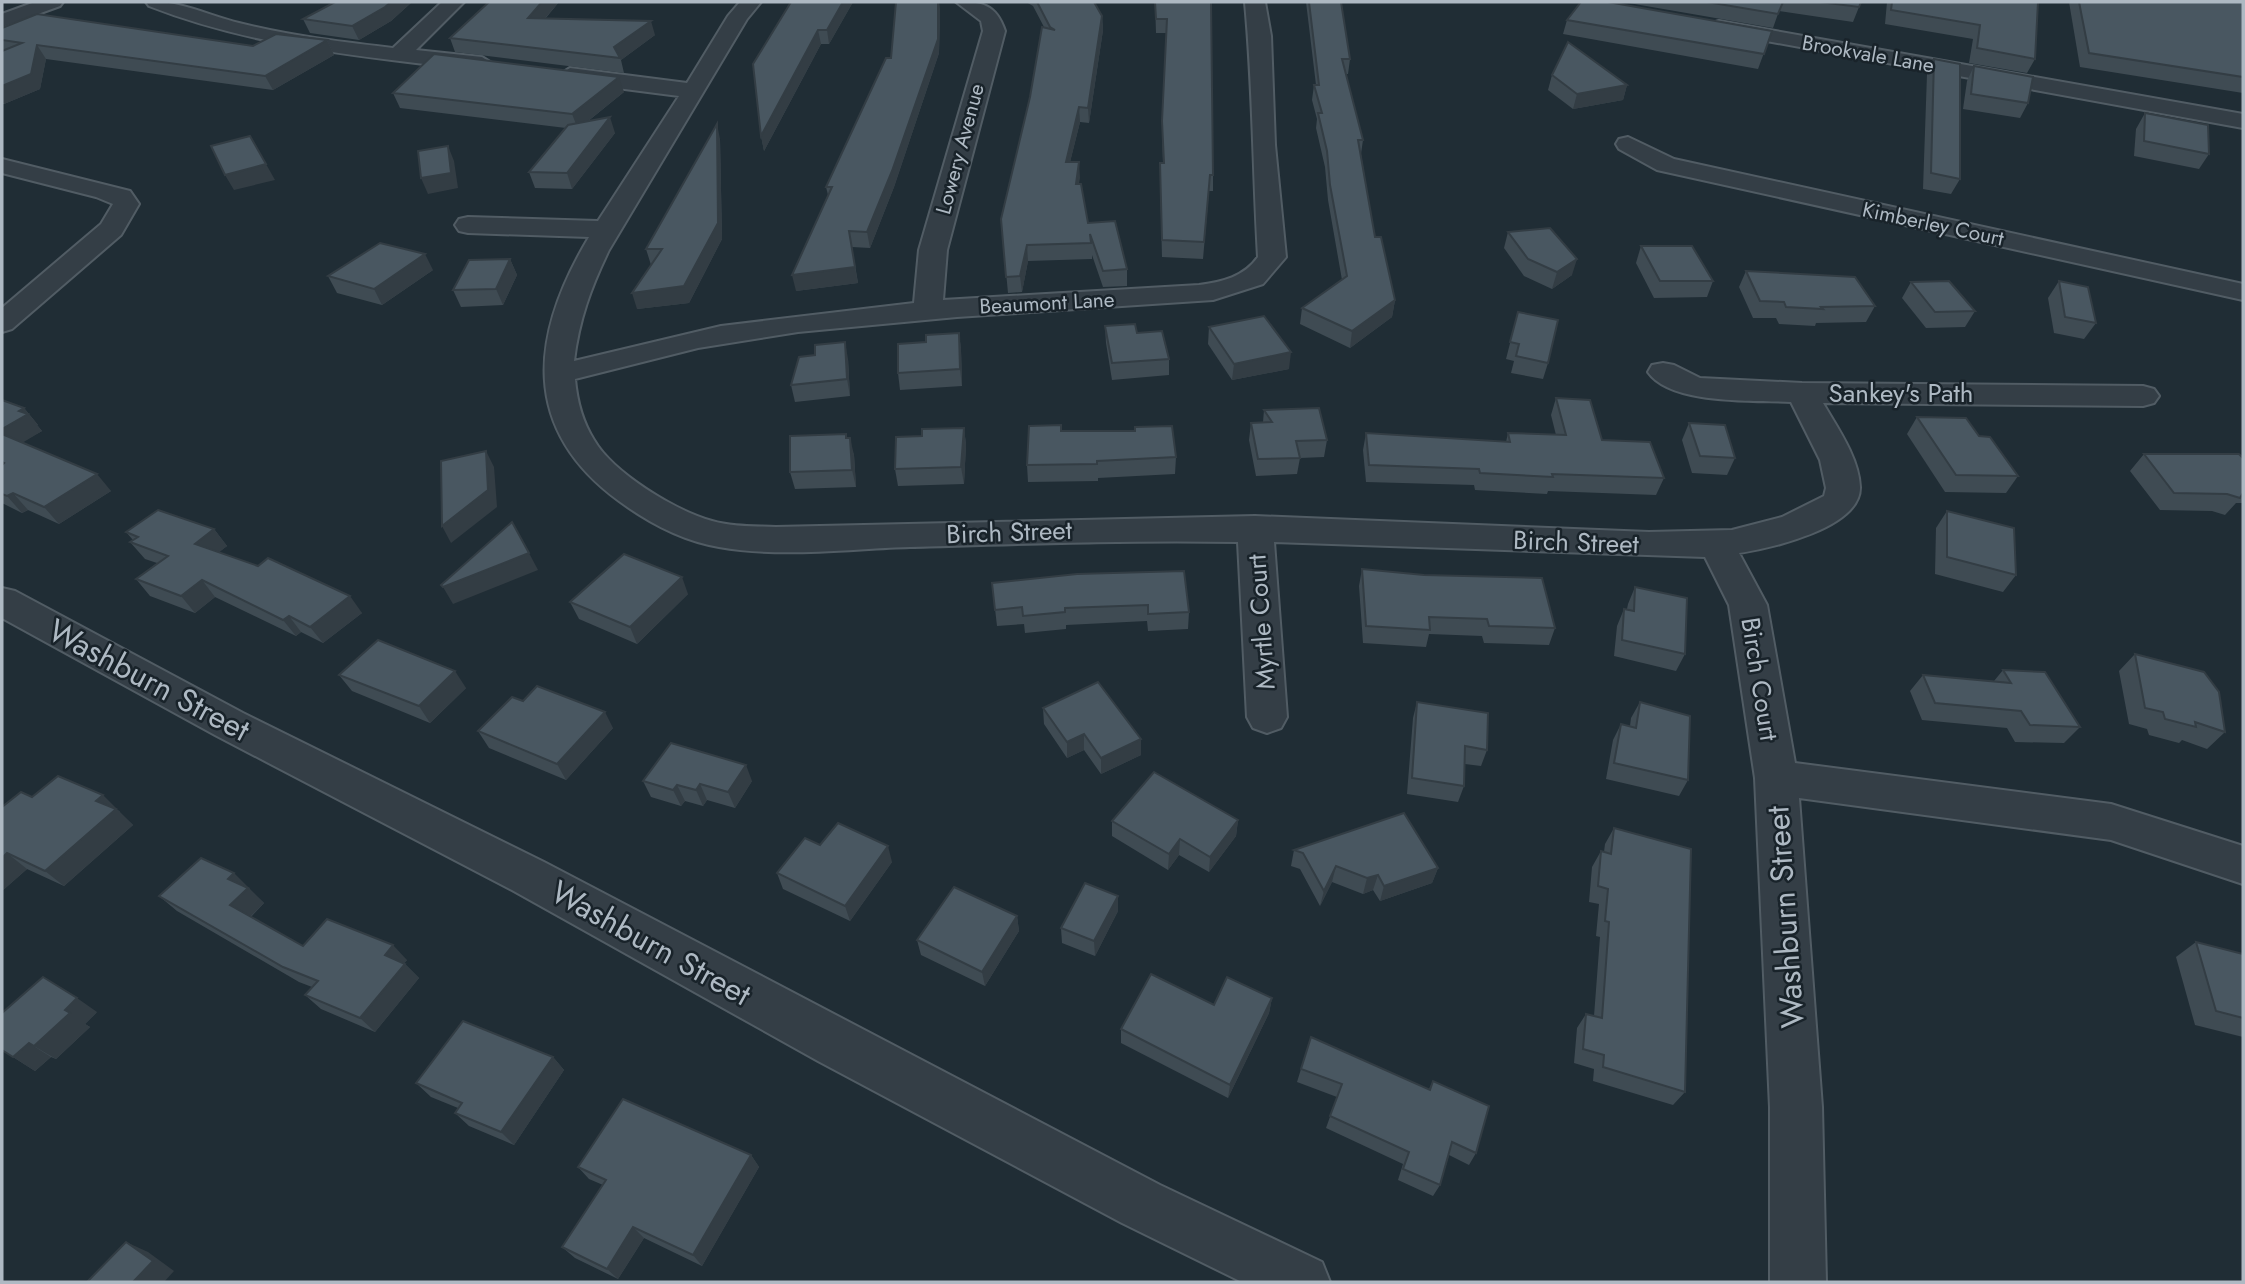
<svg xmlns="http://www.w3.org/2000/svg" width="2245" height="1284" viewBox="0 0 2245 1284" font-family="Jost,sans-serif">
  <rect width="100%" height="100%" fill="#202d35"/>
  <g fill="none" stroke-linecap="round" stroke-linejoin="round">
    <defs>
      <g id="minor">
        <path d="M35,2h28l-3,4 -58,21v-13z"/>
        <path d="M146,2c33,-2 61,13 93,21 51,13 103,19 154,25l49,-46h22l-48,48 66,7 11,7 -11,7c-114,-14 -226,-23 -333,-65z"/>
        <path d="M740,2h21l-14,17 -138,231c-18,37 -30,70 -35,111l147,-35 193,-23 5,-53 64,-219 -2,-10 -25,-19c26,0 40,2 49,29l-58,219 -4,50 256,-15c23,-3 45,-8 59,-28 -5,-85 -5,-171 -13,-255h20l6,34 4,109 11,112 -23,27 -50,16 -256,17 -159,15 -100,16 -123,31c2,22 7,42 19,61 19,33 82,71 118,81 20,6 43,5 64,6l479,-11 394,16 83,-2 50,-13 42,-21 2,-8 -6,-28 -29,-58c-37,-2 -120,3 -143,-30l4,-7 11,-2 11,2 26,13 102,5 341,3 11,3 5,7 -5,7 -11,3 -320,-3c14,24 36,55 37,84 1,41 -89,61 -121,66l28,52 28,158 316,41 132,42v38l-132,-44 -312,-42 23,309 4,175h-56v-175l-15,-329 -26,-173 -24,-48 -431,-15 13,175 -6,11 -14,5 -14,-5 -6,-11 -9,-175c-110,-2 -219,2 -328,5 -63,2 -129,11 -191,0 -36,-6 -70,-24 -100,-46 -100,-73 -88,-167 -30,-264l-121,-4 -9,-2 -4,-6 4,-6 9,-2 130,4 81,-125 -109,-14 -11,-7 11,-7 117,15 41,-67z"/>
        <path d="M1719,21l524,93v14l-531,-97 -3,-4 3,-4z"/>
        <path d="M1628,137l46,22 569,125v16l-586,-130 -38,-21 -3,-5 3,-5z"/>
        <path d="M2,159l128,32 9,13 -18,31 -109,94 -10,3v-24l99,-84 12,-20 -17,-7 -94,-24z"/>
        <path d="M2,588l13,3 228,122 301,149 616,323 162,77 8,20h-88l-120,-59 -304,-162 -306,-171 -297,-155 -213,-117z"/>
      </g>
    </defs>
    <use href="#minor" stroke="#515c64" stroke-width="4"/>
    <use href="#minor" fill="#343e46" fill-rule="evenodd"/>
  </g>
  <g fill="#3f4b53">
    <path d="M335,2h77l-21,19 -32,19 -49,-7 -7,-14z"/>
    <path d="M489,2h70l-14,17 110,16 -34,25 3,13 -169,-21 -5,-14z"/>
    <path d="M791,2h62l-24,42h-8l-57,107 -3,-15z"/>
    <path d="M939,2l1,11 -1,40 -45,134 -24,61 -18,-1 6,36 -62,8 32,-96 -2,-8 65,-129z"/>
    <path d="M1026,2h68l8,14 1,14 -14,93 -9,-1 -10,40h9v22l9,39 39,46v17l-24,1 -11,-32v4l-64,2 -6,31 -14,1 -7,-74 29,-122 14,-70 -11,-21z"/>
    <path d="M1155,2h56l2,173v16h-4l-6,68 -41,-2 -2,-79v-15h3l-1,-27 4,-103h-10z"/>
    <path d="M1306,2h35l9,57 -2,15h-2l17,66 -2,14 14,83 20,63 -3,17 -42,31 -50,-24 2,-16 40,-28 -14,-80 -3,-33 -9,-39 1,-9 -5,-19 2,-15h2z"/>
    <path d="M1623,2h238l-8,20 -74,-11 -6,17z"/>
    <path d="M1887,2h151l-3,57 -8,14 -58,-10 4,-24 -88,-15z"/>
    <path d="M2069,2h174v91l-163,-26z"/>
    <path d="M1567,20l205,11 -14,38 -195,-35z"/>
    <path d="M2,28l251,18 74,-6 7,15 -61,35 -227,-31 -6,30 -36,15h-2z"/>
    <path d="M1934,59l26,120 -9,15 -28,-5 4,-115z"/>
    <path d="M1974,66l54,37 -8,15 -57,-9 4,-28z"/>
    <path d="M1552,75l75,10 -4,15 -50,9 -25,-19z"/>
    <path d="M624,92l-37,30 28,11 -43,56 -37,-1 -6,-16 37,-44 -166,-20 -7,-15z"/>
    <path d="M2145,113l64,41 -10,15 -65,-13 2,-27z"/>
    <path d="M720,139l2,100 -33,64 -52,6 14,-44 -5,-16z"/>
    <path d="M1508,232l64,43 -20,14 -28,-13 -20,-28z"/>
    <path d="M1641,246l72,35 -6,16 -53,1 -18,-35z"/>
    <path d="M510,259l7,16 -14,30 -42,2 -8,-17z"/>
    <path d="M433,270l-51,35 -45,-12 -9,-17z"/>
    <path d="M1746,271l129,35 -9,16 -50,1 -1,3 -36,-2 -3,-6h-23l-14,-31z"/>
    <path d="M2059,281l37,42 -12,16 -30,-6 -6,-35z"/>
    <path d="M1911,282l64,29 -10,16 -39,1 -24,-30z"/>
    <path d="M1518,312l30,51 -5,16 -32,-6 3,-12 -8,-2z"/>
    <path d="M1105,326l32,7 32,26v16l-57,5 -6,-37z"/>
    <path d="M1209,327l80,42 -57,11 -24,-36z"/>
    <path d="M959,333l2,17 1,36 -62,4 -2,-17 28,-31z"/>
    <path d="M848,359l2,37 -55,6 -4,-17z"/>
    <path d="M1556,398l46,42 62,38 -8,17 -108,-4 -1,3 -72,-4 -1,-5 -108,-3 -3,-32 3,-17 140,9 2,-9 48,2 -5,-20z"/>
    <path d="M2,400l22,8 14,17h-1l5,6 -20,11 89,49 -52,33 -31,-14 -6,3 -20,-10z"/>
    <path d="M1264,410l63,30 -3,17 -24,1 -3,16 -41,2 -7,-36 2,-17 12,-1z"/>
    <path d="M1917,417l62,19 39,40 -12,17 -61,-1 -38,-58z"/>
    <path d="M1689,423l46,35 -8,17 -35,-2 -10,-33z"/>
    <path d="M1061,425v6l115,26 -1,17 -77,4v3l-70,1 -1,-17z"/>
    <path d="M964,428l2,17 -2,39 -66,2 -3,-17 27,-33z"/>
    <path d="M846,434l8,21 2,32 -61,2 -5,-17z"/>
    <path d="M2144,454l99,4v45h-7l-11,12 -13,-4 -52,-1 -30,-39z"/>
    <path d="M1947,511l69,64 -13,17 -68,-18 1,-46z"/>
    <path d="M214,529l13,17 -8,6 143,61 -39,30 -22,-11 -5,4 -81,-39 -20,16 -45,-17 -14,-17 21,-16 -12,-4 -15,-17 3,-2 -7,-8z"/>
    <path d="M1362,569l193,59 -6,17 -65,-2 -2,-7 -53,-2 -3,13 -63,-4 -4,-57z"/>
    <path d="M1077,574l112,38 -1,17 -40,2 -1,-10 -81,4v4l-41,4 -1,-9 -27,2 -5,-43z"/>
    <path d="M1635,587l50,67 -9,17 -62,-15 3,-30 7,-17h3l1,-5z"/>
    <path d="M688,594l-51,50 -58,-25 -9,-17z"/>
    <path d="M2135,654l90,78 -18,17 -25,-9 -3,3 -30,-8 -2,-6 -18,-5 -10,-53z"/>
    <path d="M2003,670l77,57 -16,16 -49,-1 -8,-14 -85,-8 -12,-29 13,-16 71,6z"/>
    <path d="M339,675l127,13 -36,35 -78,-32z"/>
    <path d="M1417,702l70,48 -6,16 -16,-2 -1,22 -6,16 -51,-8 6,-76z"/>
    <path d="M1640,702l48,78 -9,16 -73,-17 7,-39 8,-16 9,2 1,-8z"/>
    <path d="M1043,708l98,47 -40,19 -17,-24 -17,8 -23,-34z"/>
    <path d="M613,728l-47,52 -77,-32 -11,-17z"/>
    <path d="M643,781h109l-17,27 -28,-8 -4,6 -18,-5 -4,5 -30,-9z"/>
    <path d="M32,797l88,14 -1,1 14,13 -69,61 -37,-17 -25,22v-84z"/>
    <path d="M1238,820l-2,16 -27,36 -30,-17 -11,15 -56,-34v-15z"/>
    <path d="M1614,828l71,264 -12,13 -80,-24 1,-12 -20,-6 3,-35 9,-14 8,2 6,-79 -4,-1 3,-32 -10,-2 3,-35 9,-16 3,1 1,-8z"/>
    <path d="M820,845l72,17 -42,59 -67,-32 -6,-16z"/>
    <path d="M1294,850l144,18 -6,15 -52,18 -7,-11 -10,4 -31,-12 -12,24 -20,-37 -9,-3z"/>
    <path d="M250,888l-1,1 15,14 -13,14 52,29 104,14 -3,3 15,15 -44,54 -54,-23 -16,-14 7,-8 -13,-5 -122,-71 -18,-15z"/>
    <path d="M1118,911l-23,45 -33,-13 -1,-15z"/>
    <path d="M1017,916l2,15 -34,55 -64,-31 -4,-15z"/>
    <path d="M2196,942l47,12v83l-48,-12 -19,-68z"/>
    <path d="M1272,998l-3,15 -41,85 -107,-55v-14l93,-24z"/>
    <path d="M97,1012l-12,12 5,3 -34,32 -5,-2 -16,14 -33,-21z"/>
    <path d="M553,1057l11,13 -50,75 -45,-19 -14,-13 3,-5 -27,-11 -15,-14z"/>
    <path d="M1301,1069l128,20 4,-8 43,72 -7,12 -20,-10 -9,30 -7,11 -35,-16 5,-16 -77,-36 11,-31 -40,-15z"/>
    <path d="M751,1155l8,12 -57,99 -58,-28 -26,41 -43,-21 -13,-11 41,-62 -14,-6 -11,-12z"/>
  </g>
  <g fill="#333d44">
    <path d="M391,2h21l-21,19 -32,19 -7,-14z"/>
    <path d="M542,2h17l-26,30 -5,-14z"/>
    <path d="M843,2h10l-24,42 -2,-14z"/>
    <path d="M939,2l1,11 -1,40 -45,134 -24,61 -3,-16z"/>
    <path d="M1102,16l1,14 -14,93 -1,-15z"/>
    <path d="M651,21l4,14 -34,25 -7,-13z"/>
    <path d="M818,30l3,14 -57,107 -3,-15z"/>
    <path d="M327,40l7,15 -61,35 -8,-14z"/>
    <path d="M37,45l9,14 -6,30 -36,15 -2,-3v-15z"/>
    <path d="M619,77l5,15 -46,37 -6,-15z"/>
    <path d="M1627,85l-4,15 -50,9 4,-15z"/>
    <path d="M1079,107l1,15 -14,56v-16z"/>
    <path d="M610,117l5,16 -43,56 -5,-16z"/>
    <path d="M717,124l3,15 2,100 -33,64 -52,6 -5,-16 52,-7z"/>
    <path d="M448,146l6,15 4,27 -30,6 -7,-16z"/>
    <path d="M1079,162l1,16 -4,21v-15z"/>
    <path d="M266,164l9,16 -41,10 -9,-15z"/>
    <path d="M1027,245l1,16 -6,31 -2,-16z"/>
    <path d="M425,254l8,16 -51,35 -8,-16z"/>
    <path d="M510,259l7,16 -14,30 -7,-16z"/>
    <path d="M1577,259l-5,16 -20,14 5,-17z"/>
    <path d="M855,267l3,16 -62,8 -4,-16z"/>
    <path d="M1395,300l-3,17 -42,31 2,-17z"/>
    <path d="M959,333l2,17 1,36 -2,-17z"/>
    <path d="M845,342l3,17 2,37 -3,-17z"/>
    <path d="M1291,352l-2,17 -57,11 2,-16z"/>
    <path d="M24,408l14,17h-1l5,6 -30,18 -10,-12v-8l17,-18z"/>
    <path d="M964,428l2,17 -2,39 -3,-17z"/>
    <path d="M850,438l4,17 2,32 -4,-17z"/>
    <path d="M486,451l8,16 3,40 -46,36 -9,-17z"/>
    <path d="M97,474l14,17 -52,33 -15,-17z"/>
    <path d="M13,493l15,17 -6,3 -15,-17z"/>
    <path d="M214,529l13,17 -19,15 -13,-17z"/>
    <path d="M529,553l9,17 -85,34 -10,-17z"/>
    <path d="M682,577l6,17 -51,50 -7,-17z"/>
    <path d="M202,580l13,17 -20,16 -14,-17z"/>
    <path d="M350,596l12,17 -39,30 -13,-16z"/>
    <path d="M289,616l12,16 -5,4 -13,-16z"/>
    <path d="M455,671l11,17 -36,35 -11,-17z"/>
    <path d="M605,712l8,16 -47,52 -9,-16z"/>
    <path d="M1084,734v16l-17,8v-16z"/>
    <path d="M1141,739v16l-40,19v-16z"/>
    <path d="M746,765l6,16 -17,27 -7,-16z"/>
    <path d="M700,784l7,16 -4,6 -7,-16z"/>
    <path d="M677,785l8,16 -4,5 -8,-16z"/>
    <path d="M103,795l30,30 -69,61 -19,-15 51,-70z"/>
    <path d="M1238,820l-2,16 -27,36 1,-15z"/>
    <path d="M1180,839l-1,16 -11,15 1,-16z"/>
    <path d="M888,846l4,16 -42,59 -5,-15z"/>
    <path d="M7,853l20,16 -25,22v-33z"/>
    <path d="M1336,866l-4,16 -12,24 4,-15z"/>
    <path d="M1438,868l-6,15 -52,18 4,-15z"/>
    <path d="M234,873l30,30 -17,17 -17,-15 -2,-26z"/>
    <path d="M1378,875l-5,15 -10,4 4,-16z"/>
    <path d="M1118,896v15l-23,45 -1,-15z"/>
    <path d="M1017,916l2,15 -34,55 -3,-14z"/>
    <path d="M393,945l14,15 -8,10 -14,-15z"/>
    <path d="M405,964l14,14 -44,54 -15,-14z"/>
    <path d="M77,998l20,14 -12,12 5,3 -34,32 -22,-13 31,-36z"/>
    <path d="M1272,998l-3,15 -41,85 2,-13z"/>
    <path d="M29,1043l22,14 -16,14 -22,-14z"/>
    <path d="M553,1057l11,13 -50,75 -13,-13z"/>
    <path d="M751,1155l8,12 -57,99 -9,-11z"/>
    <path d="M633,1227l11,11 -26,41 -11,-10z"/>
    <path d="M126,1242l22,10 26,19 -10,11h-31z"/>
  </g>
  <g fill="#495761" stroke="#333d44" stroke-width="2">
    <path d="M335,2h56l-6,5 -33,19 -49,-7z"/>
    <path d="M489,2h53l-14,16 123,3 -37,26 6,11 -170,-20z"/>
    <path d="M791,2h52l-16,28h-9l-57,106 -8,-72z"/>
    <path d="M896,2h42v37l-46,132 -25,61 -18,-1 6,36 -63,8 40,-88h-6l60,-129h5z"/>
    <path d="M1037,2h57l8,14 -14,92 -9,-1 -13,55h13l-3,22h5l7,39 27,-2 12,48 -24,2 -13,-37 1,9 -64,2 -7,31 -14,1 -5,-58 29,-122 12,-70 13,3 -5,-3z"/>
    <path d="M1155,2h56l2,173h-3l-6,67 -42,-2 -2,-77h4l-2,-42 5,-102h-11z"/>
    <path d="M1309,2h32l9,57h-8l21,81h-5l17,97h6l14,63 -43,31 -50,-23 45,-32 -17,-91 -3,-34 -9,-38h4l-8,-28h5z"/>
    <path d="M1581,2h27l164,29 -8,23 -197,-34z"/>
    <path d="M1707,2h76l-5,12z"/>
    <path d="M1820,2h41l-2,5z"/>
    <path d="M1892,2h146l-3,57 -58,-11 3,-23 -89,-15z"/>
    <path d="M2079,2h164v75l-154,-24z"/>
    <path d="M37,14l216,32 23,-12 51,6 -62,36 -228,-31 -6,29 -29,12v-35l20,-8 -20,-3v-12z"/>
    <path d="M1568,42l59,43 -50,9 -25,-19z"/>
    <path d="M434,54l185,23 -47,37 -179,-21z"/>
    <path d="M1934,59l26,5v115l-29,-6z"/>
    <path d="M1974,66l59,11 -5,26 -57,-9z"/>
    <path d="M2145,113l63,12 1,29 -65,-13z"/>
    <path d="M610,117l-43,56 -38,-1 39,-47z"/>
    <path d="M717,124l1,99 -34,63 -52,7 30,-44h-16z"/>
    <path d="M250,136l16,28 -41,11 -14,-29z"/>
    <path d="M448,146l3,27 -30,5 -3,-27z"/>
    <path d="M1550,228l27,31 -20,13 -29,-13 -20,-27z"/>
    <path d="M380,243l45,11 -51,35 -46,-13z"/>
    <path d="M1641,246h51l21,35h-53z"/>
    <path d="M510,259l-14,30 -43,1 16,-30z"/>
    <path d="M1746,271l109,6 20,29 -54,1 2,2 -37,-2 -2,-5 -24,-1z"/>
    <path d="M1949,281l26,30 -40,1 -24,-30z"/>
    <path d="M2059,281l29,6 8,36 -31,-6z"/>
    <path d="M1518,312l40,8 -10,43 -32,-7 3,-12 -9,-2z"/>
    <path d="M1264,316l27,36 -57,12 -25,-37z"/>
    <path d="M1135,324l2,9 25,-2 7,28 -57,4 -7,-37z"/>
    <path d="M959,333l1,36 -62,4v-29l28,-2v-7z"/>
    <path d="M845,342l2,37 -56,6 8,-28 16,-2v-10z"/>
    <path d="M1556,398l34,2 12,40 48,2 14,36 -112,-4 1,3 -73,-4 -1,-4 -110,-4 -3,-32 144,9 -2,-9 58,2z"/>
    <path d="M2,400l22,8 -5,3 9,3 -26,15z"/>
    <path d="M1319,408l8,32 -31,1 4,17 -42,1 -7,-36 21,-1 -8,-12z"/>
    <path d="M1917,417l49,1 13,18 11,1 28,39 -62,-1z"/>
    <path d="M1689,423l36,2 10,33 -35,-2z"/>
    <path d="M1061,425v6h74v-4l37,-1 4,31 -79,4v3l-70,1 2,-39z"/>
    <path d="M964,428l-3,39 -66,2 1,-32 26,-1v-7z"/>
    <path d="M2,434l95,40 -53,33 -31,-14 -6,3 -5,-2v-29l2,-2 -2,-1z"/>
    <path d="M846,434v4h4l2,32 -62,2v-36z"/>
    <path d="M486,451l2,39 -46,36 -1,-65z"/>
    <path d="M2144,454h95l4,4v35l-3,5 -13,-4 -53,-1z"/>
    <path d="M158,510l56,19 -19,15 63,22 10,-8 82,38 -40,31 -21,-11 -6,4 -81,-40 -21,16 -45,-17 32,-23 -38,-14 8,-5 -12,-5z"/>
    <path d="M1947,511l67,17 2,47 -69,-18z"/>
    <path d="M512,522l17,31 -86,34 -2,-2z"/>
    <path d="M624,554l58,23 -52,50 -60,-25z"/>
    <path d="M1362,569l62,6 118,3 13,50 -66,-2 -2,-7 -58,-2 1,13 -64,-4z"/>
    <path d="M1184,571l5,41 -41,2v-9l-83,3v4l-42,4 -1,-9 -27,3 -3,-27 85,-9z"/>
    <path d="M1635,587l52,11 -2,56 -63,-14 2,-31 10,2z"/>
    <path d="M378,640l77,31 -36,35 -80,-31z"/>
    <path d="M2135,654l69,18 15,20 6,40 -30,-10 1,5 -31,-8 -2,-7 -18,-4z"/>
    <path d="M2003,670l42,2 35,55 -50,-2 -9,-14 -86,-8 -12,-28 88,8z"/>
    <path d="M1098,682l43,57 -40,19 -17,-24 -17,8 -24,-34z"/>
    <path d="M537,686l68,26 -48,52 -79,-33 34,-34 11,4z"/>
    <path d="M1417,702l71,11 -1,37 -22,-4 -1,40 -52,-8z"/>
    <path d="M1640,702l50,14 -2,64 -74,-17 7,-39 15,4z"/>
    <path d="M671,743l75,22 -18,27 -28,-8 -4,6 -19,-5 -4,5 -30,-9z"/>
    <path d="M1154,772l84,48 -28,37 -30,-18 -11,15 -57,-33z"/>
    <path d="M58,776l45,19 -7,6 20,8 -71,62 -38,-18 -5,5v-51l19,-15 11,5z"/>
    <path d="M1404,813l34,55 -54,18 -6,-11 -11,3 -31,-12 -12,25 -21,-38 -9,-3z"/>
    <path d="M838,823l50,23 -43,60 -68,-33 28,-35 15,7z"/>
    <path d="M1614,828l77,21 -6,243 -82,-25 1,-12 -21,-6 3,-35 16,4 7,-96 -4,-1 3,-32 -10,-3 3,-35 10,3z"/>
    <path d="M201,858l33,15 -6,6 20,9 -18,17 73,41 24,-27 66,26 -8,10 20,9 -45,54 -55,-23 13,-14 -35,-14 -124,-71z"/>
    <path d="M1085,883l33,13 -24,45 -33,-13z"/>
    <path d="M954,887l63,29 -35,56 -65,-32z"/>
    <path d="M2196,942l47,12v64l-27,-7z"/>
    <path d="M1151,974l63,31 13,-28 45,21 -42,87 -109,-56z"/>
    <path d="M43,977l34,21 -12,12 5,3 -36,33 -5,-3 -16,14 -11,-7v-37z"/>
    <path d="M463,1021l90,36 -52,75 -46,-19 7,-10 -46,-20z"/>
    <path d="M1311,1037l119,53 3,-9 56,25 -13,47 -24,-11 -12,43 -37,-16 6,-17 -79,-36 12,-32 -41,-15z"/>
    <path d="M623,1099l128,56 -58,100 -60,-28 -26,42 -45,-22 44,-67 -28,-13z"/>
    <path d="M126,1242l27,19 -20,21h-46z"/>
  </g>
  <g text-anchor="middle" stroke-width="5" stroke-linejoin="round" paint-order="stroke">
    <g font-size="21" fill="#aeb9c3" stroke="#19232a">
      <text transform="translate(1868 54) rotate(10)" y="7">Brookvale Lane</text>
      <text transform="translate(960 149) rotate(-75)" y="7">Lowery Avenue</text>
      <text transform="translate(1933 224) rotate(12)" y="7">Kimberley Court</text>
      <text transform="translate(1047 303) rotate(-3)" y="7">Beaumont Lane</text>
    </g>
    <g font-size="26" fill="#aeb9c3" stroke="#19232a">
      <text x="1901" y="402">Sankey's Path</text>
      <text transform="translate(1009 532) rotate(-2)" y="9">Birch Street</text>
      <text transform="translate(1576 542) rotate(2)" y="9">Birch Street</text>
      <text transform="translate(1261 622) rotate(-94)" y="9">Myrtle Court</text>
      <text transform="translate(1760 679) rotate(81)" y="9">Birch Court</text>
    </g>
    <g font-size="32" fill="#aeb9c3" stroke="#19232a">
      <text transform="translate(149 680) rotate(28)" y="11">Washburn Street</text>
      <text transform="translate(1785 917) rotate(-94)" y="11">Washburn Street</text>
      <text transform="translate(651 943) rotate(29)" y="11">Washburn Street</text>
    </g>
  </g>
  <rect width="2245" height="1284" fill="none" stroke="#aeb9c3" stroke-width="7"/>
</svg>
